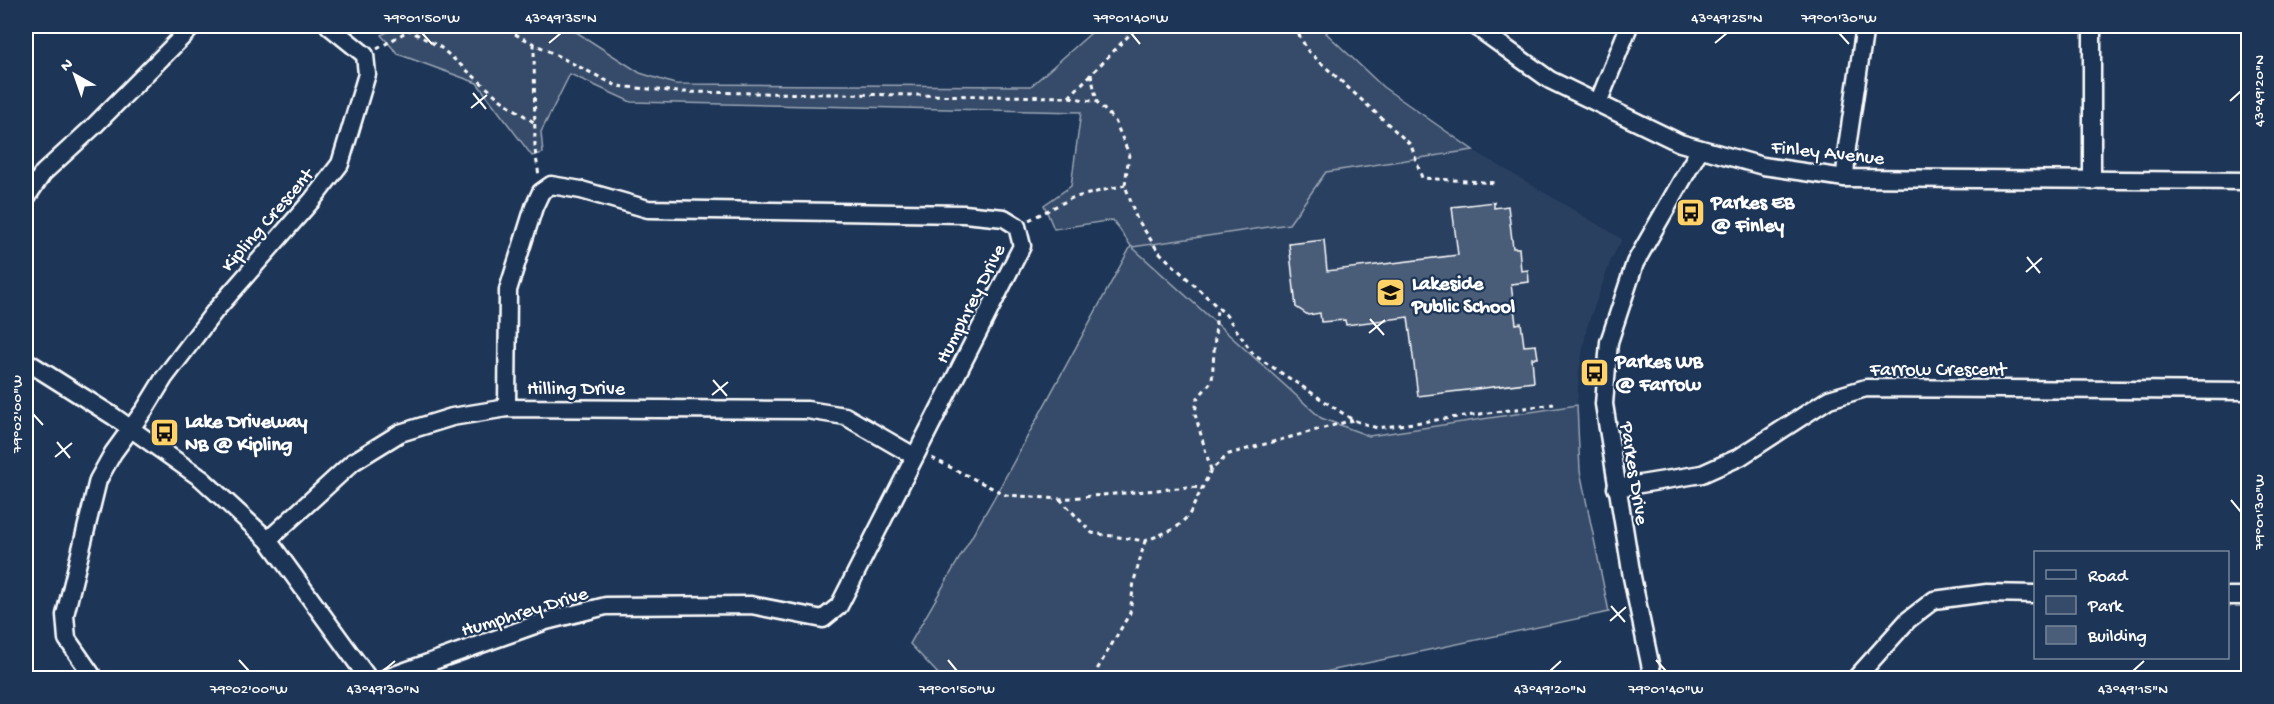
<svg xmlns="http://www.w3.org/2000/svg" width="2274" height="704" viewBox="0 0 2274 704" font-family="'Gochi Hand',sans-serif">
  <rect width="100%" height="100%" fill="#1d3557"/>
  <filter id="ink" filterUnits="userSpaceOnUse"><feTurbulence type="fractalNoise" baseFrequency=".0167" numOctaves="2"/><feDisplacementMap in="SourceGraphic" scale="12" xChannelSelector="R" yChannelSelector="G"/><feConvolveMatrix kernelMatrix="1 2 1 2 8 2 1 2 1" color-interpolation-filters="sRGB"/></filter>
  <g filter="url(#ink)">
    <path fill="#2a4161" d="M1473,150l149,89 -11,21 -24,67 -8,44 -2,34 -207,31 -49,-18 -190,-172 157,-22 38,-52z"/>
    <path fill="#364b69" stroke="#9aa5b4" stroke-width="1.5" d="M400,26h167l73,47 35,11 356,2 68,-60h235l-8,7 57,54 90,63 -147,22 -37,52 -157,23 189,171 48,18 208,-31 3,66 29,141 -313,66h-354l-32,-34 84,-146 137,-252 -18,-26 -59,9 -10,-24 27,-19 10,-74 -450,-10 -61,-28 -29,58 2,21 -11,3 -55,-73 -79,-29 -17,-19z"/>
    <path fill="#4a5d79" stroke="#fff" stroke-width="1.5" d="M1494,202v6l14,-2 5,42h6l2,23 7,-1 1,12 -18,2 5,40 5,-1 3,23 12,-1 2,13h-6l2,24 -116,14 -10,-79 -62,8 -1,-5 -24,2 -1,-9 -12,2 -12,-8 -7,-63 35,-4 3,31 131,-16 -6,-48z"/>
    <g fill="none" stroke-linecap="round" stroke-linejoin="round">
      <defs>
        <g id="minor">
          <path d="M1475,26l75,54 130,63 83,23 82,12 403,3"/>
          <path d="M2092,26v155"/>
          <path d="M1598,103l31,-77"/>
          <path d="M1845,178l2,-31 18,-121"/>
          <path d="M26,198l17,-25 50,-46 100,-101"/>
          <path d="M26,361l87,55 89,63 66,61 100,138"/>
          <path d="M1616,488l86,-14 38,-17 89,-58 37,-11 382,3"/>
          <path d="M268,540l85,-78 47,-29 52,-16 55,-9 300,2 38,6 69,40"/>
          <path d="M2228,596h20"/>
          <path d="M94,678l-27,-39 -2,-24 33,-135 15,-27 32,-44 19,-31 51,-67 98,-112 27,-35 27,-90 -2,-19 -36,-29"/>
          <path d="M386,678l160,-57 60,-15 145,-1 72,14 16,-13 183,-360 -5,-20 -13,-8 -40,-4 -316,-5 -67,-19 -30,-5 -10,7 -7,15 -26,83 -1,118"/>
          <path d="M1653,678l-21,-101 -28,-173 5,-62 26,-79 65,-114"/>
          <path d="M1856,678l52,-58 26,-20 53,-7 49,1"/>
        </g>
      </defs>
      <use href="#minor" stroke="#fff" stroke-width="21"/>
      <g stroke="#fff" stroke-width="3" stroke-dasharray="4.5 4.5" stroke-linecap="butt">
        <path d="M499,26l118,60 62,6 390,5 28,5"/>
        <path d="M1294,26l14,25 103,94 11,33 75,5"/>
        <path d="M407,29l33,18 61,53 34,23"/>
        <path d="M534,43l1,107 4,26"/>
        <path d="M377,49l39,-23"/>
        <path d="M1091,74l6,28 18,19 14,33 -4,31 11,32 22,34 68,64 28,40 99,65 24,8 177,-24"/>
        <path d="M1069,97l69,-71"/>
        <path d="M1029,220l43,-22 53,-13"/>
        <path d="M932,458l74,37 54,4 129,-12 13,1"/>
        <path d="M1211,470l-16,-56 2,-15 15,-18 5,-74"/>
        <path d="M1060,499l32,34 53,8 31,-13 13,-13 22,-45 18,-16 124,-34"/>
        <path d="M1096,678l2,-10 32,-55 4,-32 11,-40"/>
      </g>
      <use href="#minor" stroke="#1d3557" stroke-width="16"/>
    </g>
  </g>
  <path fill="none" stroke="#fff" stroke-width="2" d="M422,33l10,11M1131,33l9,11M1839,33l10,11M549,43l12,-10M1715,43l12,-10M473,93l13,16M2230,101l11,-10M471,108l16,-13M2027,257l13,16M2026,272l16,-14M1370,319l14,16M1369,333l16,-13M713,380l14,16M712,395l16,-13M33,414l10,11M57,442l13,16M55,457l17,-14M2231,500l10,12M1611,606l14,16M1610,621l16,-14M239,660l10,11M948,660l9,11M1656,660l10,11M383,671l12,-10M1550,671l11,-10M2133,671l11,-10"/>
  <defs>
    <symbol id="bus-square" viewBox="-11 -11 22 22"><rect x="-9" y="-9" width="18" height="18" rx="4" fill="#ffd166" stroke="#1d3557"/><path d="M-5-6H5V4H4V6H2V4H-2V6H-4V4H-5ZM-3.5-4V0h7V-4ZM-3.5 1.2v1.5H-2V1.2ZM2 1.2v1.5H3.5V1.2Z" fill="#111"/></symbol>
    <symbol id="school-square" viewBox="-11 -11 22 22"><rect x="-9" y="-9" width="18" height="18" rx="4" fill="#ffd166" stroke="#1d3557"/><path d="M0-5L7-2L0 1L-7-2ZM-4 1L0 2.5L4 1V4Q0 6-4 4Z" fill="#111"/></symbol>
  </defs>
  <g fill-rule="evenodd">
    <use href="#bus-square" x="1674" y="196" width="33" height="33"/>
    <use href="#school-square" x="1374" y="276" width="33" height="33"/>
    <use href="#bus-square" x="1578" y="356" width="33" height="33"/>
    <use href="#bus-square" x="148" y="416" width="33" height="33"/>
  </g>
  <g text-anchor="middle" stroke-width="4.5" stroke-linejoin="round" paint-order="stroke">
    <g font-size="20" fill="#fff" stroke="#1d3557">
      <text transform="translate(1828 151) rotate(6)" y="7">Finley Avenue</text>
      <text transform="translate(266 219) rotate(-49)" y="7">Kipling Crescent</text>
      <text transform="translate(969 303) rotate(-63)" y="7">Humphrey Drive</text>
      <text x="1938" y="375">Farrow Crescent</text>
      <text x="576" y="394">Hilling Drive</text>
      <text transform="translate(1636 473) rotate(81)" y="7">Parkes Drive</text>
      <text transform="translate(524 610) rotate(-17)" y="7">Humphrey Drive</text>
    </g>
    <g font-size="20" font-weight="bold" fill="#fff" stroke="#1d3557" text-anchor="start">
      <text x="1711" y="208">Parkes EB<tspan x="1711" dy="23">@ Finley</tspan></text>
      <text x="1412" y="289">Lakeside<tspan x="1412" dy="23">Public School</tspan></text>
      <text x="1615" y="367">Parkes WB<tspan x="1615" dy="23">@ Farrow</tspan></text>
      <text x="185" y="427">Lake Driveway<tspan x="185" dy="23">NB @ Kipling</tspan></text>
    </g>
  </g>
  <rect width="2274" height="704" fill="none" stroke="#1d3557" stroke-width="66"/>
  <rect x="2034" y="551" width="195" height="108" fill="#1d3557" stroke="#77869a" stroke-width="1.5"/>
  <rect x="2046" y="570" width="30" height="9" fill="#1d3557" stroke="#77869a" stroke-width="1.5"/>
  <text x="2088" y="581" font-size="18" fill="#ffffff">Road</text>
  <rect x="2046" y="596" width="30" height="18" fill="#364b69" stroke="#77869a" stroke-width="1.5"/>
  <text x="2088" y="611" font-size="18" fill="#ffffff">Park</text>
  <rect x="2046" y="626" width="30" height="18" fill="#4a5d79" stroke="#77869a" stroke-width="1.5"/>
  <text x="2088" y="641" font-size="18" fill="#ffffff">Building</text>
  <g transform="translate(75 75) rotate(320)" stroke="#1d3557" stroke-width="4.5" paint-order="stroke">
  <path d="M0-4.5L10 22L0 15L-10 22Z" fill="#ffffff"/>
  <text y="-9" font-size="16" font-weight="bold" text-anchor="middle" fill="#ffffff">N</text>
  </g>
  <rect x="33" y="33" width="2208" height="638" fill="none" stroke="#fff" stroke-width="2"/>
  <g font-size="15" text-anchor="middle" fill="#fff">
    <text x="422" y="22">79°01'50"W</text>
    <text x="561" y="22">43°49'35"N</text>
    <text x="1131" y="22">79°01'40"W</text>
    <text x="1727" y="22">43°49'25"N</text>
    <text x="1839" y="22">79°01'30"W</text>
    <text transform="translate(2258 91) rotate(-90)" y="5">43°49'20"N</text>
    <text transform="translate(16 414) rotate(-90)" y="5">79°02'00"W</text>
    <text transform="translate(2258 512) rotate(-90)" y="5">79°01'30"W</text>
    <text x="249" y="693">79°02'00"W</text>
    <text x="383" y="693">43°49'30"N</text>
    <text x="957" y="693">79°01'50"W</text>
    <text x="1550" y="693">43°49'20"N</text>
    <text x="1666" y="693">79°01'40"W</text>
    <text x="2133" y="693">43°49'15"N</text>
  </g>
</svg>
